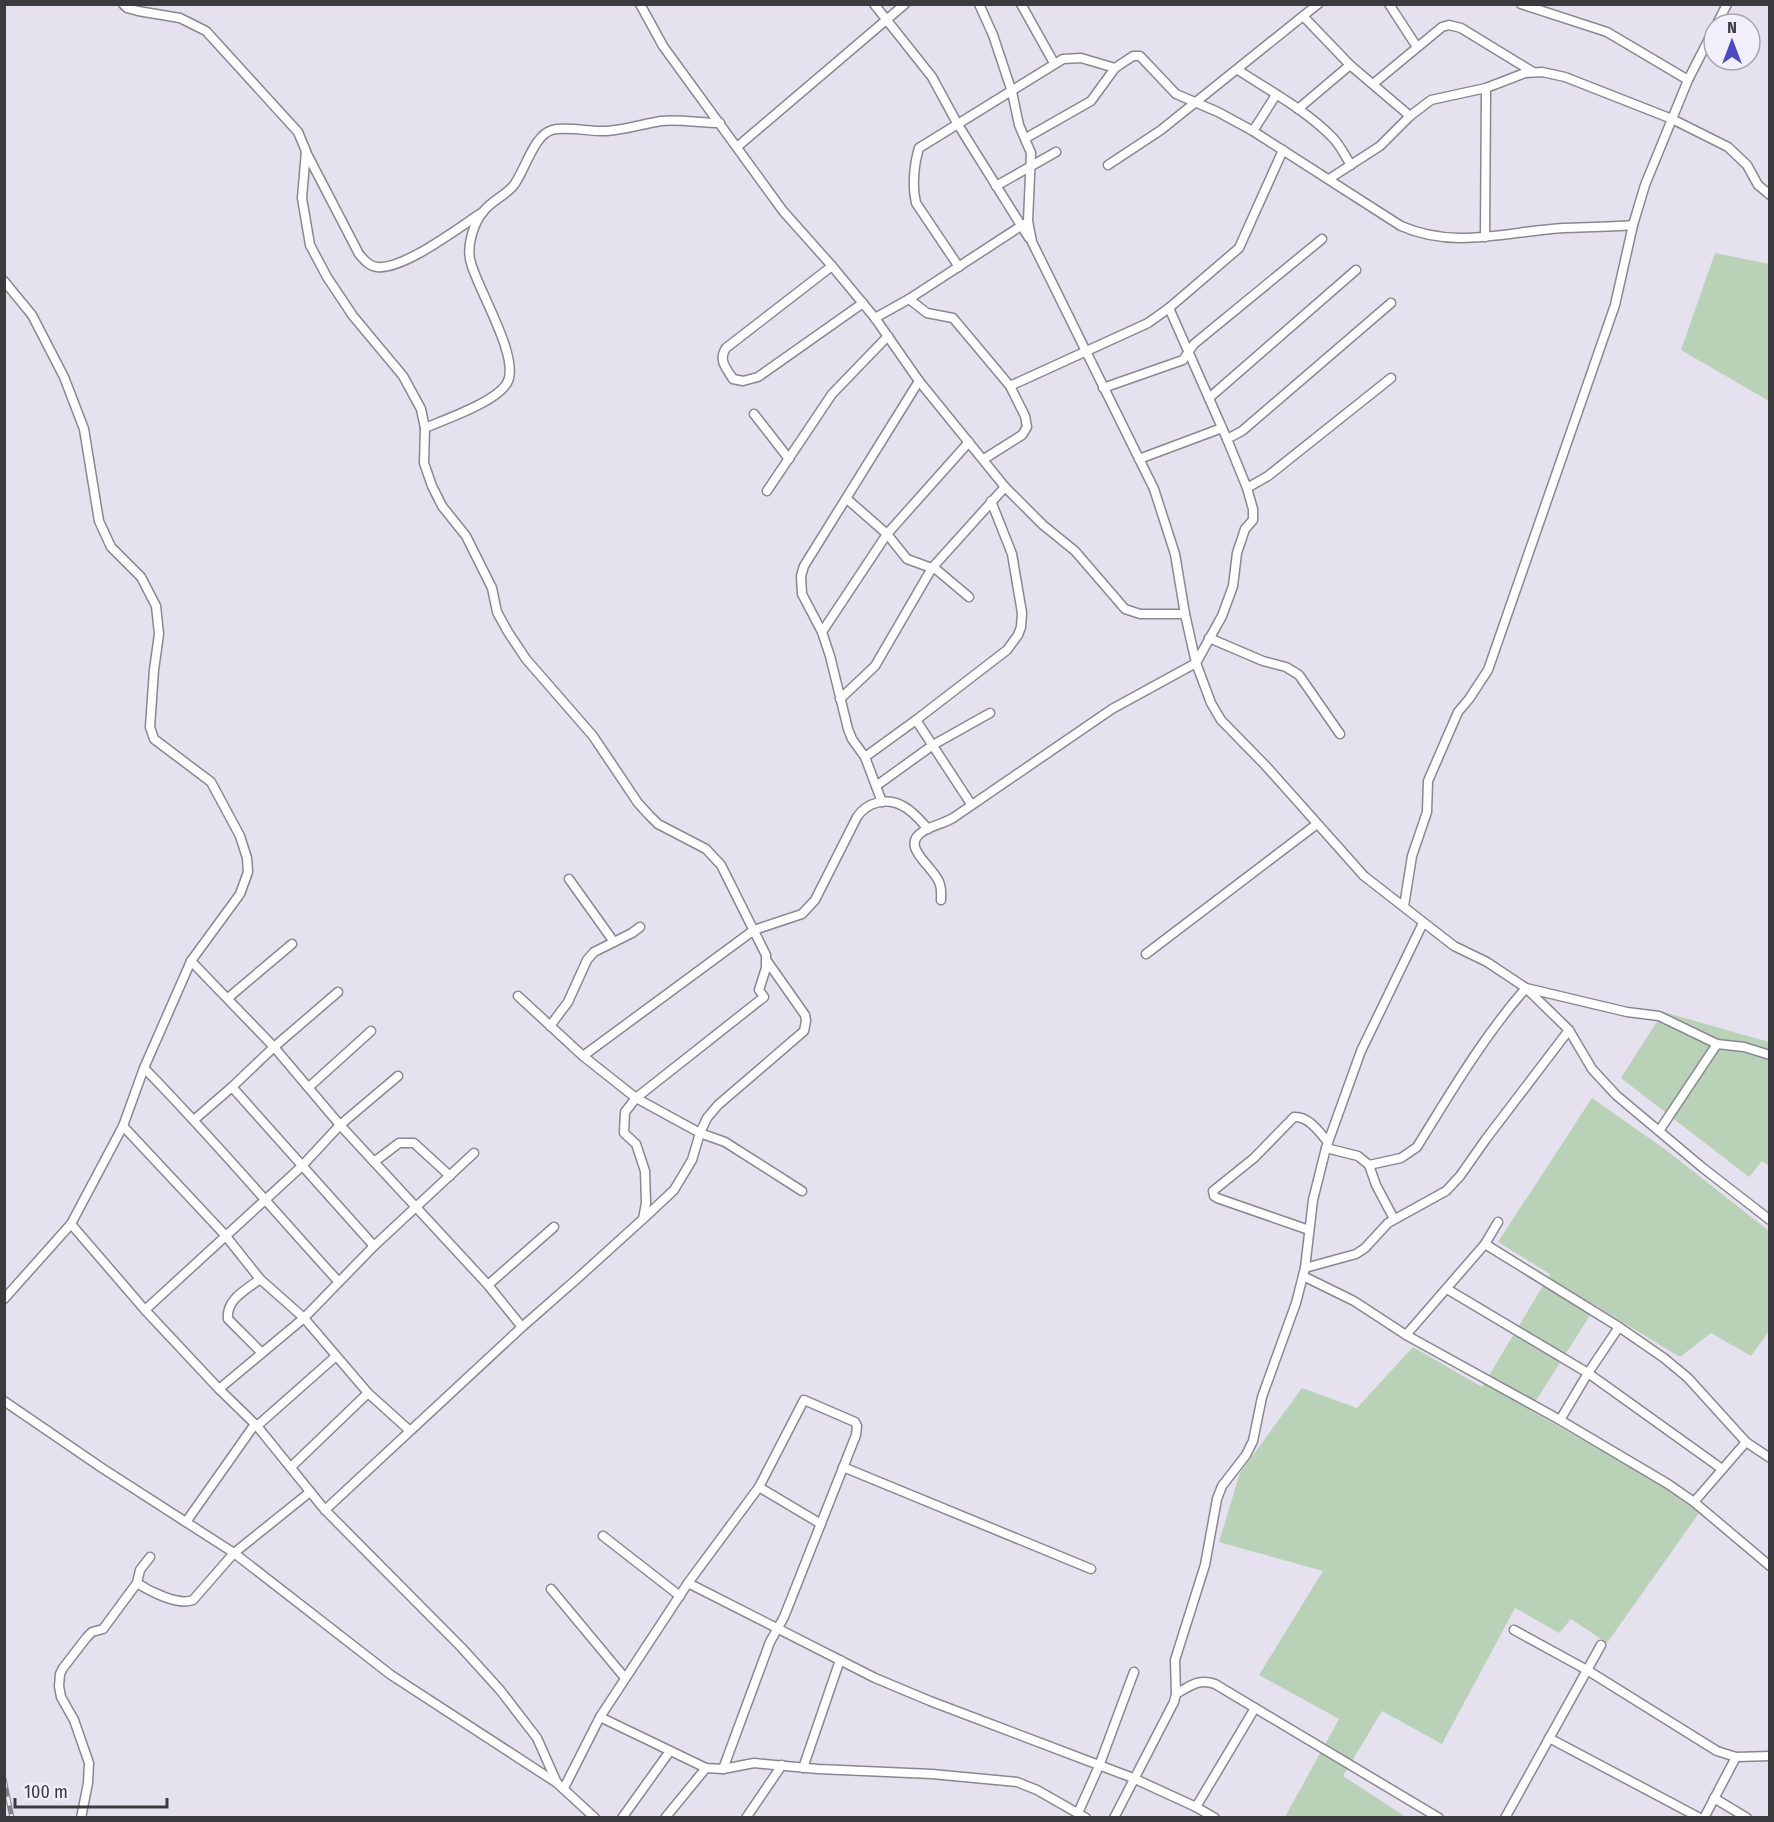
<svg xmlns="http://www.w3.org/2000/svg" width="1774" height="1822" viewBox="0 0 1774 1822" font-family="'Fira Sans Condensed',sans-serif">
  <rect width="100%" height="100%" fill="#e5e1ee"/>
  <g fill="#b9d1b7">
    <path d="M1715,253l54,11v137l-88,-51z"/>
    <path d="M1663,1012l106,30v124l-7,-5 -13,16 -128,-99z"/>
    <path d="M1592,1098l74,52 103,81v100l-18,25 -40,-23 -31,24 -84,-51 -66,104 129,74 40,29 -92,130 -36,-24 -12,14 -44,-25 -73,136 -60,-33 -39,65 63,41h-121l54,-98 -80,-44 64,-104 -104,-29 21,-69 62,-85 55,20 56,-61 69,40 68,-113 -52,-32z"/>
  </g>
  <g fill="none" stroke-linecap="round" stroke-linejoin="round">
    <defs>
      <g id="street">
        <path d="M123,4l4,4 11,3 42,7 26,13 92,101 8,19 -4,47 8,47 17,32 26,39 50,60 18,33 4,19 -1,35 8,23 10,20 24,30 26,52 5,24 11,20 18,27 67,77 45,67 11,12 9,9 48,25 15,16 45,90v13l-7,22 5,7 -128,101 -11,14 -1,21 12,11 9,27 1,32 -3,16 -64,58 -57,50 -197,183"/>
        <path d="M640,4l23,42 120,165 49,55 43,52 44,63 86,106 38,38 32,26 50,58 15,5h45"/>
        <path d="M874,4l58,73 25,46 72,115"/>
        <path d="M979,4l14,31 19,57 7,33 12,28 -3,68 4,21 122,247 21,65 10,60 11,49 15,40 10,17 44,45 99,111 90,70 33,16 39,26 43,42 23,39 24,26 87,73 67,52"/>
        <path d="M1021,4l33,59"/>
        <path d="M1389,4l28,43"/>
        <path d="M1521,4l86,28 81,48"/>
        <path d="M1303,16l47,49 60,51"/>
        <path d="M1717,24l10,-20"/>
        <path d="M1238,70c32,21 68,40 95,68 7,7 12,18 18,27"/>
        <path d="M1373,84l69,-57 7,-2 12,3 72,44"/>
        <path d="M1298,109l52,-44"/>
        <path d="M1253,131l23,-36"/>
        <path d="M1026,138l65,-37 24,-33"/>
        <path d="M737,147l168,-143"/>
        <path d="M306,152l53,102c5,6 10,12 18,13 27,3 82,-40 106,-55"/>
        <path d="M1108,165l53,-35 157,-126"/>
        <path d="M1329,179l51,-33 30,-30 21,-16 55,-12 39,-15 17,-1 23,5 107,42 56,28 19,18 11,20 12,10"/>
        <path d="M996,186l60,-34"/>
        <path d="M1485,237l1,-149"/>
        <path d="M832,266l-106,82c-8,12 0,20 7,31l10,2 15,-4 105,-74"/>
        <path d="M959,267l-43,-64c-4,-16 -2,-39 3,-55l144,-89 18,-1 34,10 18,-12h7l36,38 42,18 35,19 148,95c55,24 107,5 163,2 23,-1 46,-1 69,-3"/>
        <path d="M4,281l28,34 32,62 20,52 15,92 12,26 30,30 15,29 3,28 -5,36 -4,57 4,12 57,43 29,54 7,22 1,14 -8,22 -49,67 -47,107 -21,58 -52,98 -67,75"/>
        <path d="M909,299l18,14 26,5 57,68"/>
        <path d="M875,318l34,-19 115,-75"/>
        <path d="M1103,388l80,-28 11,-16 128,-105"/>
        <path d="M1209,398l147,-128"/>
        <path d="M754,414l35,45"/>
        <path d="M425,428c21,-9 71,-26 82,-45 14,-24 -29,-93 -36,-120 -5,-15 2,-39 12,-51 8,-11 22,-16 31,-27 11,-15 20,-50 38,-55 15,-4 39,2 55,1 18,-1 36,-7 54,-10 19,-2 40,2 59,2"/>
        <path d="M1227,439l15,-8 149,-128"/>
        <path d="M984,459l38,-24 5,-8 -2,-11 -15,-30 138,-63 21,-15 70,-60 44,-98"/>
        <path d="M1139,459l83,-31"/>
        <path d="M1247,488l21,-12 123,-98"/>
        <path d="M767,491l65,-97 56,-58"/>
        <path d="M847,499l40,35 20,25 30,11 32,27"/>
        <path d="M822,632l65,-98 82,-92"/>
        <path d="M1209,638l54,23 23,6 13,8 41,59"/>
        <path d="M840,699l35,-33 57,-98 73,-81"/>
        <path d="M916,720l55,84"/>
        <path d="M865,757l51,-37 91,-70 11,-15 3,-8 1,-14 -10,-59 -21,-53"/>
        <path d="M876,786l57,-41 57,-32"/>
        <path d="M882,802l-17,-45 -13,-18 -4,-10 -18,-73 -8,-24 -20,-38 -1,-18 3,-10 115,-185"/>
        <path d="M569,879l45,63"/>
        <path d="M941,900c0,-6 1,-12 -2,-18 -6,-16 -39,-35 -17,-50 8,-6 21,-8 31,-14l159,-109 84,-46 26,-47 11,-30 4,-33 8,-24 8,-9v-11l-6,-21 -20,-49 -58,-131"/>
        <path d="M1404,906l8,-50 15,-44 1,-31 30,-69 11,-13 19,-29 127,-365 18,-80 12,-40 43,-105 26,-51"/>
        <path d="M1146,954l171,-130"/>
        <path d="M191,961l83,86 66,78 148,160 34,42"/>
        <path d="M338,992l-64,55 -42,40 142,159"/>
        <path d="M518,996l65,60 53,42 64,35 25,9 77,49"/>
        <path d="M228,998l64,-54"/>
        <path d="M550,1026l18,-24 19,-42 7,-8 38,-19 8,-6"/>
        <path d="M583,1056l171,-126 48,-16 13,-14 42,-83c10,-15 30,-20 46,-11 10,5 18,15 25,23"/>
        <path d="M144,1068c67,68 129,142 194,213"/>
        <path d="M309,1087l62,-56"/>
        <path d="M195,1119l37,-32"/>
        <path d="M123,1126l102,109 35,44 44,39 64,75 41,37"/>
        <path d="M1659,1131l58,-87"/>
        <path d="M1326,1148l32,8 11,9 7,20 18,34"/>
        <path d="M374,1162l25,-19h15l36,33"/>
        <path d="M1369,1165l32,-7 16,-11c34,-55 66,-110 109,-159l101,24 32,4 58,28 27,3 26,8"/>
        <path d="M643,1219l31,-29 18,-30 8,-27 7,-15 11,-13 86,-74 2,-10 -1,-6 -38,-54"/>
        <path d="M71,1224l74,86 74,79 38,37 68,84 136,137 39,43 37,48 20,45"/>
        <path d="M1309,1230l-92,-32 -3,-2 -1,-5 41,-33 40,-41c15,-1 25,15 34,25"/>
        <path d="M1485,1244l134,83 45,31 24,20 58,64 24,16"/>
        <path d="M1305,1268l51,-14 9,-6 23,-25 58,-32 14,-15 26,-37 83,-109"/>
        <path d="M1303,1276l51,25 52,34 154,85 108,64 26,18 76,64"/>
        <path d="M260,1279c-14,11 -34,20 -32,40l33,33"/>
        <path d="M488,1285l66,-58"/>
        <path d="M1447,1289l141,84 134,96"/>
        <path d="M145,1310l156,-143 39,-42 58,-49"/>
        <path d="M1406,1335l79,-91 13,-22"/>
        <path d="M219,1389l85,-71 70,-72 100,-93"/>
        <path d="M4,1401l98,67 132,85 157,122 166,108 38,35"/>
        <path d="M1560,1420l28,-47 31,-46"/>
        <path d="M257,1426l78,-69"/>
        <path d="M291,1467l77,-74"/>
        <path d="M843,1467l248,102"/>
        <path d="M759,1487l62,37"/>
        <path d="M1694,1502l52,-60"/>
        <path d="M186,1522l69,-98"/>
        <path d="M603,1536l77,60"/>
        <path d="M137,1583c12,8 41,23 56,17l41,-47 76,-61"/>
        <path d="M688,1583l187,95 55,23 203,77 63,29 19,11"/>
        <path d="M551,1589l74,89"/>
        <path d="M1514,1630l73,40 130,81 19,6 34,-1"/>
        <path d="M1176,1694c14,-8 23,-16 39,-10l224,134"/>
        <path d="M600,1717l106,51 17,1 31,-6 10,1 54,5 114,5 85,8 20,8 49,28"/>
        <path d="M1549,1738l151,80"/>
        <path d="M803,1768l37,-108"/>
        <path d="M564,1788l36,-71 88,-134 71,-96 45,-87 51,22 2,4 -1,9 -72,182 -14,25 -47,127"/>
        <path d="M1714,1798l33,20"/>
        <path d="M1196,1807l59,-99"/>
        <path d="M1078,1813l21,-47 35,-94"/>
        <path d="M81,1818l7,-35 1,-20 -15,-43 -13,-23 -2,-11 1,-12 3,-6 24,-31 5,-5 11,-3 34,-46 3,-13 10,-13"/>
        <path d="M622,1818l48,-67"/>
        <path d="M665,1818l41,-50"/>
        <path d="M746,1818l36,-53"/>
        <path d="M1114,1818l60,-116 2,-8 -1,-34 30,-95 12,-66 5,-13 24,-31 7,-14 9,-44 34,-94 9,-35 8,-68 13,-52 35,-97 62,-128"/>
        <path d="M1505,1818l96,-173"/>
        <path d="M1704,1818l32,-61"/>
      </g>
    </defs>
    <use href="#street" stroke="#8a8792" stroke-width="11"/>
    <use href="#street" stroke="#fff" stroke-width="8"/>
    <defs>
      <path id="rail" d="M4,1779l8,39"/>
    </defs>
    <use href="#rail" stroke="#84828b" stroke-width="5"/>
    <use href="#rail" stroke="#f2eefb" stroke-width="3" stroke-dasharray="9" stroke-linecap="butt"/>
  </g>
  <rect width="1774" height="1822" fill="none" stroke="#3b3a3f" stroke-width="12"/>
  <g transform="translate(1732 42)"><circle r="28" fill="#f2eefb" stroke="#a9a6b0" stroke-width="1.5"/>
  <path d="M0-4.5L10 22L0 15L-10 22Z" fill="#4a4bc1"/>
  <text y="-9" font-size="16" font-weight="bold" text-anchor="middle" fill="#3b3a3f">N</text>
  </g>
  <path d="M15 1798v9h152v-9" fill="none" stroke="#3b3a3f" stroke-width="3"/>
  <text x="24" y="1798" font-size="18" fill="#3b3a3f" stroke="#f2eefb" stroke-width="4.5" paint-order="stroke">100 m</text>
</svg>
